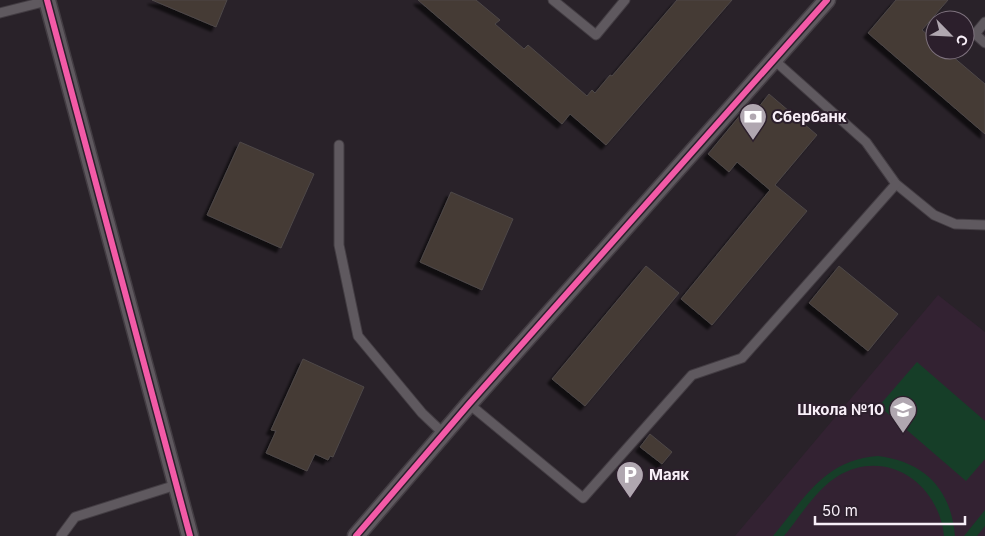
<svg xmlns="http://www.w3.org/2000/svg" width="985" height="536" viewBox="0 0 985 536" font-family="Inter,sans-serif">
  <defs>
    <filter id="shadow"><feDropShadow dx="-4.5" dy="4.5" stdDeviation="1" flood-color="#0009"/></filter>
  </defs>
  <rect width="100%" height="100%" fill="#292229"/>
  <path fill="#332232" d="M938,295l47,37v204h-250z"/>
  <g fill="#163e28">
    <path d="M917,362l68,59v38l-19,22 -87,-75z"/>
    <path d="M878,456c47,6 73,33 77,80h-11c-5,-52 -57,-89 -106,-60 -22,13 -38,41 -54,60h-11c32,-38 51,-76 105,-80z"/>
    <path d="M985,510v16l-8,10h-13z"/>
  </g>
  <g fill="#443a35" stroke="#4e4848" filter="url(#shadow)">
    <path d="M152,0h75l-11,27z"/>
    <path d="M418,0h58l24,20 -5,4 29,25 4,-4 59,51 5,-6 3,3 15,-18 2,1 65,-76h55l-126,145 -36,-31 -8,10z"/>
    <path d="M896,0h52l-26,30 13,11v9h10l40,34v50l-117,-101z"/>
    <path d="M769,94l48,41 -42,50 32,26 -95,114 -31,-26 89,-109 -33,-28 -8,10 -21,-18 39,-47 7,6z"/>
    <path d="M240,142l74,32 -33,74 -74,-33z"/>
    <path d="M451,192l62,27 -31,71 -62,-28z"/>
    <path d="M646,266l33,27 -94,113 -33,-27z"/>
    <path d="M839,266l59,48 -30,37 -59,-48z"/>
    <path d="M303,359l61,28 -31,70 -3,-1 -2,4 -13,-6 -8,17 -41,-18 10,-22 -5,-1z"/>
    <path d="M650,434l22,18 -10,12 -22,-17z"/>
  </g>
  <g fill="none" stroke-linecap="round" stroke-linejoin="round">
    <defs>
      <g id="service">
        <path d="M553,0l43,35 29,-35"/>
        <path d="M0,13l47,-12"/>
        <path d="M985,22l-10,12 10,9"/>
        <path d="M774,60l92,82 30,42 38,31 21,9 30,1"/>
        <path d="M339,145v100l19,91 64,77 22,21"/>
        <path d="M469,404l114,94 109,-123 50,-17 154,-174"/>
        <path d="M61,536l14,-19 101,-32"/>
      </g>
      <g id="minor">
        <path d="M47,0l143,536"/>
        <path d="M356,536l113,-132 358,-404"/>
      </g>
    </defs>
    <use href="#service" stroke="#433d43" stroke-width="11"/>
    <use href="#minor" stroke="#433d43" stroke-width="19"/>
    <use href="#service" stroke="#5f595f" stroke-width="9"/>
    <use href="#minor" stroke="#5f595f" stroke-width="16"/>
    <defs>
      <g id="cycleway">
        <path d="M47,0l143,536"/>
        <path d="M356,536l113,-132 358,-404"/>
      </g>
    </defs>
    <use href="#cycleway" stroke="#2c1f2c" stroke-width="9"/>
    <use href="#cycleway" stroke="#f35aa7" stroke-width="6"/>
  </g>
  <defs>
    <symbol id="bank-pin" viewBox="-11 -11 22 30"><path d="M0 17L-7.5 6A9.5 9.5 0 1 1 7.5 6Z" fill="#b0a7b0" stroke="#2c1f2c"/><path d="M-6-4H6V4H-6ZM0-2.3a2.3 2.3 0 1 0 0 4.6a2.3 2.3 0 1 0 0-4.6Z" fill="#fff"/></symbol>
    <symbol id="school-pin" viewBox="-11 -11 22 30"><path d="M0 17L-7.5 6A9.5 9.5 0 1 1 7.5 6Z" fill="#b0a7b0" stroke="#2c1f2c"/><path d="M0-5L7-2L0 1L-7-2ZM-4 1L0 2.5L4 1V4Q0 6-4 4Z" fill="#fff"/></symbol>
    <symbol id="parking-pin" viewBox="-11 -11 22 30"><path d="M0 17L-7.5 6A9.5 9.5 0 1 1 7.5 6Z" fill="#b0a7b0" stroke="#2c1f2c"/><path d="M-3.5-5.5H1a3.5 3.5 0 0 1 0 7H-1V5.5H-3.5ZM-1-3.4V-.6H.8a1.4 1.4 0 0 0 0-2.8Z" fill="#fff"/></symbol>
  </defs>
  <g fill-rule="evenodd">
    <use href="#bank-pin" x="737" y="101" width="32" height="43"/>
    <use href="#school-pin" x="887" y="394" width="32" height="43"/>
    <use href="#parking-pin" x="614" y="459" width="32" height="43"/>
  </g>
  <g text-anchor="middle" stroke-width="4" stroke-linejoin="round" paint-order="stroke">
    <g font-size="15" font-weight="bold" fill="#f8eff8" stroke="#2c1f2c" text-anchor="start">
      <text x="772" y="122">Сбербанк</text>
      <text x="884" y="415" text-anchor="end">Школа №10</text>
      <text x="649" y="480">Маяк</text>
    </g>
  </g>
  <g transform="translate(950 35) rotate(114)"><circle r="24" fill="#2c1f2c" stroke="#7e727e"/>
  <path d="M0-4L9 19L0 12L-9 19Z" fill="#b0a7b0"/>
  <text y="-8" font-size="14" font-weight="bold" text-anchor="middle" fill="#f8eff8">С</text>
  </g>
  <path d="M815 516v8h150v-8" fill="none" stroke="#f8eff8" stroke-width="2.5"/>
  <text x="822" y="516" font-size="15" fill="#f8eff8" stroke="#2c1f2c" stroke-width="4" paint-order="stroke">50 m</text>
</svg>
